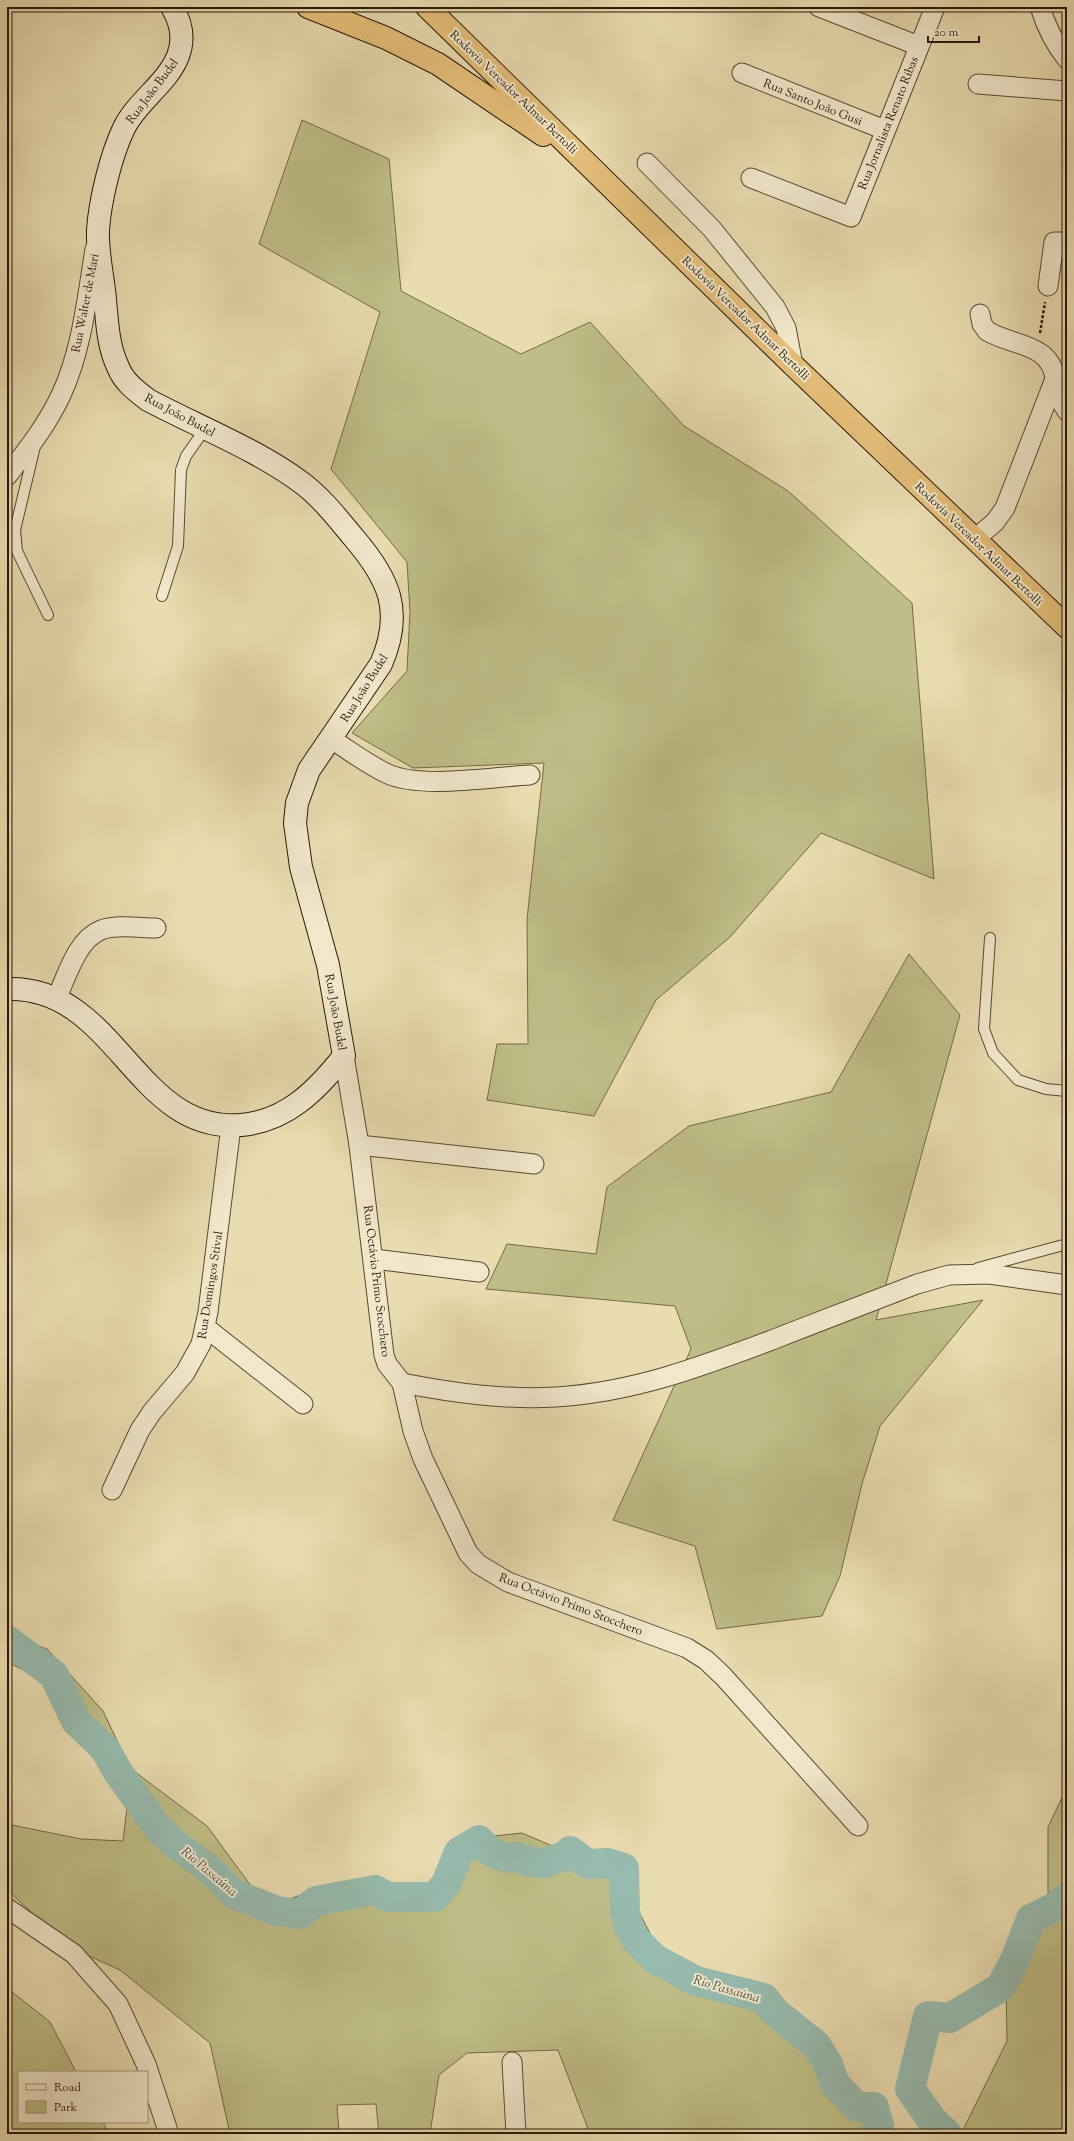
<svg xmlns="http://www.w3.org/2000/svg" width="1074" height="2141" viewBox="0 0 1074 2141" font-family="'Sorts Mill Goudy',serif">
  <rect width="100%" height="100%" fill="#e9dcb0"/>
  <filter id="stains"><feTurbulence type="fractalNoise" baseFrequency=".005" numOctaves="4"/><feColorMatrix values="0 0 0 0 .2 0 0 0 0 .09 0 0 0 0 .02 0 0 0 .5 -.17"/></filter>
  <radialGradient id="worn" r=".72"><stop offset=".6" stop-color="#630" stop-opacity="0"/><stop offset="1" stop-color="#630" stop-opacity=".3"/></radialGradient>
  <g fill="#bfbe86" stroke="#746a46">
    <path d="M302,120l87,39 12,132 120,63 69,-32 94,104 104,65 124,112 22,276 -113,-46 -91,104 -74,63 -62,116 -107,-16 10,-56h31l-1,-125 17,-156 -131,5 -61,-35 55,-62 3,-59 -3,-50 -76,-93 49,-157 -121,-68z"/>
    <path d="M909,954l51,61 -84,305 107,-20 -103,126 -18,58 -22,92 -18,40 -105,13 -22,-83 -82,-26 78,-171 -16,-43 -189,-17 21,-45 89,10 11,-67 82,-61 142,-34z"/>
    <path d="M7,1635l40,14 56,62 27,57 77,58 44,60 30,16 45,-16 101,10 39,-57 56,-6 98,42 34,66 26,24 71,15 73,54 48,100h-282l-32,-84 -91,3 -28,22 -9,59h-51l-3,-30 -39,1 2,29h-109l-20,-91 -90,-73 -49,-22 -64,-58v-66l74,15 42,2 8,-66 -26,-44 -57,-49 -41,-20z"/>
    <path d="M1067,1787v347h-106l46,-93 -1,-56 42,-84v-74z"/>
    <path d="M7,1988l43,34 26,50h-57v50h84l6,12h-102z"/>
  </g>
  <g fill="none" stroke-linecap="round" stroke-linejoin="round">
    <g stroke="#97bbae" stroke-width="30">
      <path d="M7,1640l47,35 22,46 29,28 13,23 40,56 17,16 35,26 24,24 43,17 23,3 16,-13 59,-11 13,7h47l11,-13 13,-32 20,-12 10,11 17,7 12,-1 11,5 16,1 20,-7 5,-5 18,13 20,-1 16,5 1,43 3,14 8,15 19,19 41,22 68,17 11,14 41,33 12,19 7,20 22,23h17l5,19 -5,8"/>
      <path d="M947,2134l-15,-14 -22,-31 18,-73 22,2 51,-31 14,-27 16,-41 24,-12 12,-9"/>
    </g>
    <defs>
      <g id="lane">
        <path d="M35,446l-20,84 2,21 31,64"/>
        <path d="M162,596l16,-50 3,-76 5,-14 19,-27"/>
        <path d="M990,938l-6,91 9,24 25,27 28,9 21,2"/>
        <path d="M978,1268l89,-24"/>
      </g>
      <g id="street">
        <path d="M819,7l100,39"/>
        <path d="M1040,7c6,19 14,36 27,52"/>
        <path d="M742,73l143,57"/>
        <path d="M978,84l89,7"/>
        <path d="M647,163l65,66 63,78 11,21 7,37"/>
        <path d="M751,178l100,39 84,-210"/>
        <path d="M1048,286l6,-44h13"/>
        <path d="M1052,387l15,24"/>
        <path d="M7,476c20,-26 40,-51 54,-81 21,-45 26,-97 34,-146"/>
        <path d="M975,539l20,-17 10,-14 50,-129c-4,-36 -43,-33 -68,-48l-5,-7 -2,-10"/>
        <path d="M331,739c18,11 37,26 57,35 34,15 103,3 142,1"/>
        <path d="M56,999c11,-22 20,-59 45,-69 15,-6 39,-2 55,-2"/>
        <path d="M344,1056l15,89 25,210 3,9 15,19 11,48 10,28 45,94 10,11 30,18 179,66 19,12 17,16 135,150"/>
        <path d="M359,1145l175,19"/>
        <path d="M374,1259l105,13"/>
        <path d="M205,1327l98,77"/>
        <path d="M402,1383c52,10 102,17 154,14 78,-5 144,-30 216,-57 48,-19 96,-37 145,-56l32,-9 40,-1 78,11"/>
        <path d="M112,1490l28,-60 12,-18 33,-39 16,-29 7,-32 23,-186"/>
        <path d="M7,1908l67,46 44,50 28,60 23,70"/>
        <path d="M512,2062l4,72"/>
      </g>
      <path id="secondary" d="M7,989c109,-4 128,145 234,136 46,-4 76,-35 103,-69l-16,-91 -27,-98 -6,-44 2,-20 12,-33 72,-106c23,-53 8,-85 -27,-126 -16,-19 -32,-40 -52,-55 -44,-33 -105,-57 -154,-83 -13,-10 -24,-18 -30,-33 -10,-21 -11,-45 -13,-68 -2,-22 -8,-47 -7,-69 2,-30 13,-75 26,-102 13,-27 43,-44 54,-72 7,-18 3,-34 -6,-49"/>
      <g id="highway">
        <path d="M308,7l78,31 52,26 105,71"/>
        <path d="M427,7l366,358 274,262"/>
      </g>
    </defs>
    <use href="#lane" stroke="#594831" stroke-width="12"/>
    <use href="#street" stroke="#594831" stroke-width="21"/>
    <use href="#secondary" stroke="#291707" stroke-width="24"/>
    <use href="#highway" stroke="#291707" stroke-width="24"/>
    <path stroke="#291707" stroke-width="2.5" stroke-dasharray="3 2" stroke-linecap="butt" d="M1040,333l5,-31"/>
    <use href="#lane" stroke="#f1e8cc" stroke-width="10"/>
    <use href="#street" stroke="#f1e8cc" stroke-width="19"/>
    <use href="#secondary" stroke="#f1e8cc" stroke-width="22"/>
    <use href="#highway" stroke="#e4be78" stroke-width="22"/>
  </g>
  <g text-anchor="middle" stroke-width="4" stroke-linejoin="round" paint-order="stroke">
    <g font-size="12" fill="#291707" stroke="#f1e8cc">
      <text transform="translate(152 91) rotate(-53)" y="4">Rua João Budel</text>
      <text transform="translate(514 92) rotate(44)" y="4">Rodovia Vereador Admar Bertolli</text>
      <text transform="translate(813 102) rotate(22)" y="4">Rua Santo João Gusi</text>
      <text transform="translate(888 123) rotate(-68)" y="4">Rua Jornalista Renato Ribas</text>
      <text transform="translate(85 303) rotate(-79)" y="4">Rua Walter de Mari</text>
      <text transform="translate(746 318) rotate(44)" y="4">Rodovia Vereador Admar Bertolli</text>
      <text transform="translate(180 415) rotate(28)" y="4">Rua João Budel</text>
      <text transform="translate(979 544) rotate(44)" y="4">Rodovia Vereador Admar Bertolli</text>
      <text transform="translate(364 688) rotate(-58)" y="4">Rua João Budel</text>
      <text transform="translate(336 1012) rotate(80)" y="4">Rua João Budel</text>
      <text transform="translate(377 1281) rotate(83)" y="4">Rua Octávio Primo Stocchero</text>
      <text transform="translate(210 1285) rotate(-81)" y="4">Rua Domingos Stival</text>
      <text transform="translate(571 1604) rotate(21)" y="4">Rua Octávio Primo Stocchero</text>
    </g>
    <g font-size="13" font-style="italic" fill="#505041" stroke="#f1e8cc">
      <text transform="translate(210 1871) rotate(40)" y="5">Rio Passaúna</text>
      <text transform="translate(727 1988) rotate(16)" y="5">Rio Passaúna</text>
    </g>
  </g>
  <rect width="1074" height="2141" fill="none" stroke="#e9dcb0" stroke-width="24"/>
  <rect x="8" y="8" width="1058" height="2125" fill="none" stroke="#291707" stroke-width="2"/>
  <rect x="12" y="12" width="1050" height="2117" fill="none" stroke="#291707"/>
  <rect x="18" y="2071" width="130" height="52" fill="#f1e8cc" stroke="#a1947d"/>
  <rect x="26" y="2084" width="20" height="6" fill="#f1e8cc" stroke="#a1947d"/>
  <text x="54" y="2091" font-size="12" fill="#291707">Road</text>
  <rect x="26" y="2101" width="20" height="12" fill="#bfbe86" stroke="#a1947d"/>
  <text x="54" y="2111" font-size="12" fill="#291707">Park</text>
  <path d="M928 36v6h51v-6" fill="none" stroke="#291707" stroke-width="2"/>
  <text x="934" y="36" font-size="12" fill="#291707" stroke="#f1e8cc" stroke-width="3" paint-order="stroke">20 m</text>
  <rect width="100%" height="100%" filter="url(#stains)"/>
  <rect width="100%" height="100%" fill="url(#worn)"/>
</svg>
